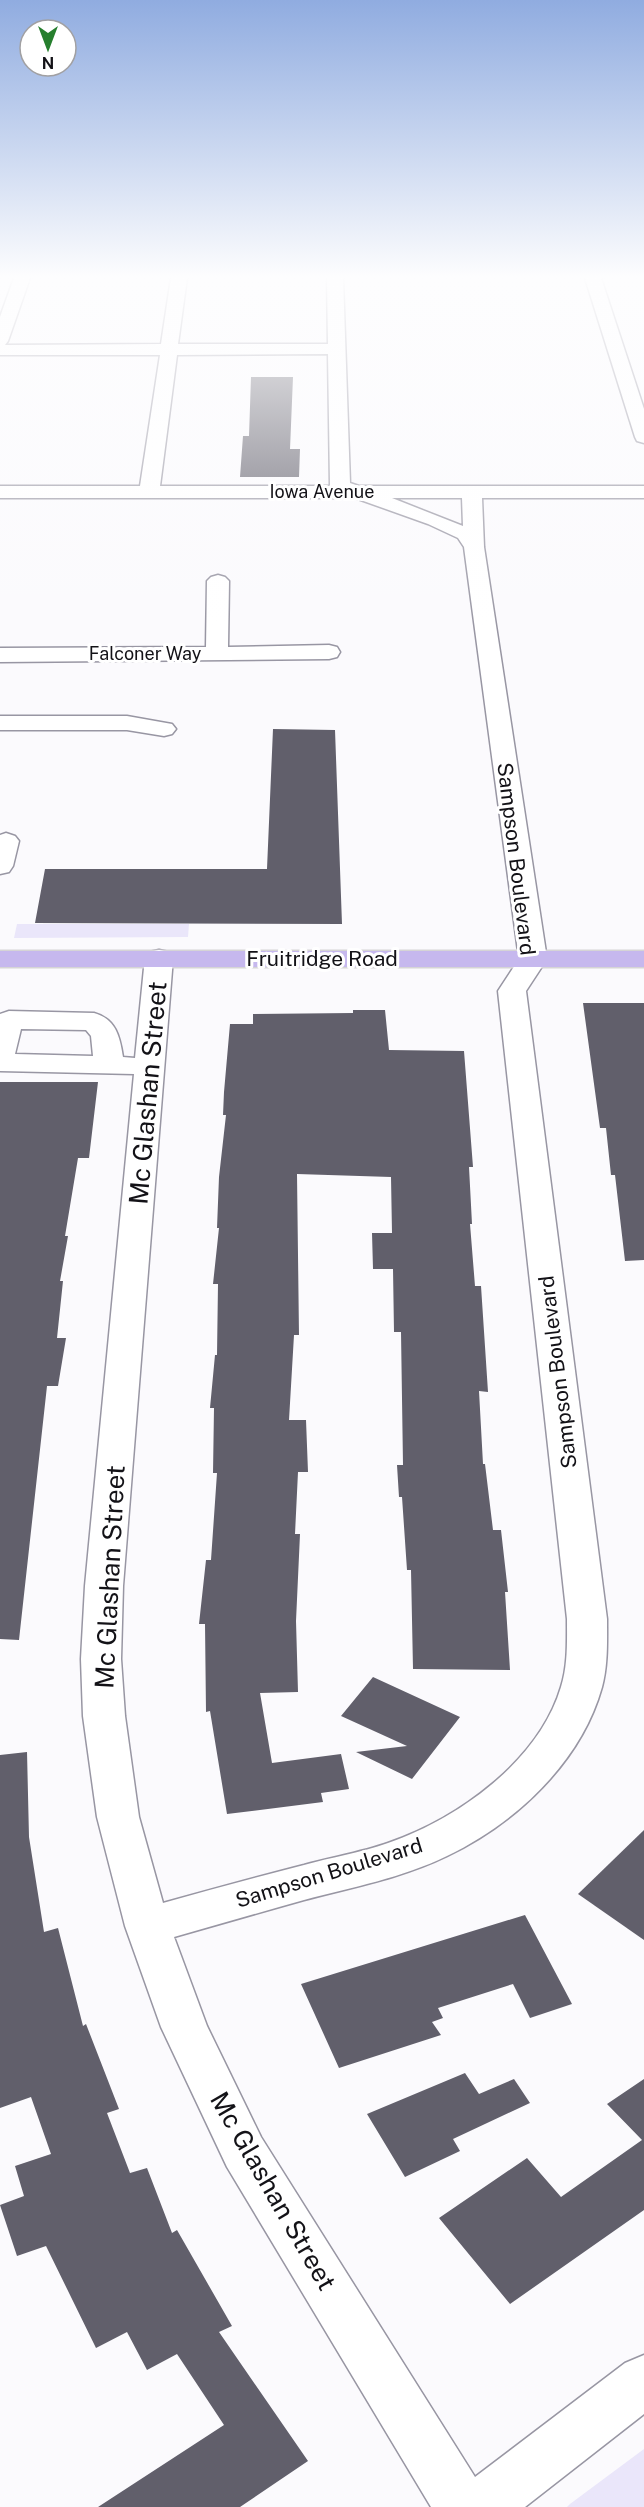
<svg xmlns="http://www.w3.org/2000/svg" width="644" height="2507" viewBox="0 0 644 2507" font-family="'Public Sans',sans-serif">
  <rect width="100%" height="100%" fill="#fbfafd"/>
  <g fill="#eae6fa">
    <path d="M17,924h172l-1,13 -174,1z"/>
    <path d="M644,2449v58h-77l3,-3z"/>
  </g>
  <g fill="#615f6b">
    <path d="M251,377h42l-3,72h10l-1,28h-59l3,-41h6z"/>
    <path d="M273,729l62,1 7,194 -307,-1 10,-54h222z"/>
    <path d="M583,1003h61v257l-19,1 -10,-86h-4l-5,-47h-6z"/>
    <path d="M353,1010h32l4,40 75,1 9,116h-4l3,57h-2l5,62h6l7,106 -9,-1 4,73h2l8,66h8l7,62h-3l5,78 -97,-1 -2,-99h-4l-5,-73h-3l-2,-32h6l-2,-133h-7l-1,-63h-20l-1,-36h20l-1,-56 -94,-3 2,161h-5l-5,85h17l2,52h-10l-3,62h5l-4,87 2,71 -38,1 12,70 69,-9 8,35 -28,4 2,9 -96,12 -17,-103 -4,1 -1,-88h-6l7,-64h5l6,-87h-4l1,-65h-4l5,-53h2l1,-71h-5l6,-56h-2l2,-51 7,-62h-3l1,-23 6,-68h23v-10l100,-1z"/>
    <path d="M0,1082h98l-9,76h-11l-13,78h3l-8,45h3l-6,57h9l-8,48h-11l-28,254 -19,-1z"/>
    <path d="M373,1677l87,40 -48,62 -56,-27 51,-6 -66,-30z"/>
    <path d="M27,1752l2,85 15,95 14,-4 25,98 3,-2 33,85 -12,4 23,60 17,-5 25,65 5,-3 55,96 -13,6 89,129 -68,46h-142l126,-82 -47,-71 -30,16 -20,-38 -31,16 -50,-102 -29,10 -17,-51 24,-9 -9,-30 36,-12 -20,-57 -31,11v-353z"/>
    <path d="M644,1830v110l-66,-46z"/>
    <path d="M525,1915l47,89 -42,14 -17,-34 -75,24 5,10 -11,4 9,13 -102,33 -38,-84z"/>
    <path d="M465,2073l14,21 35,-15 16,24 -77,36 7,12 -55,26 -38,-63z"/>
    <path d="M644,2079v131l-134,94 -71,-86 88,-60 34,39 81,-57 -35,-36z"/>
  </g>
  <g fill="none" stroke-linecap="round" stroke-linejoin="round">
    <defs>
      <g id="minor">
        <path d="M14,278h16l-22,63 -3,4 156,-1 10,-66h16l-9,66h150l-1,-66h16l7,205 9,3h285v12h-162l2,49 63,412 -21,32 81,628c0,22 1,46 -5,68 -21,75 -86,136 -155,169 -45,22 -94,31 -143,44 -43,12 -87,25 -130,37l33,89 54,111 214,340 150,-114 19,-8v59l-119,93h-94l-204,-340 -66,-140 -36,-101 -28,-109 -14,-101 -2,-57 4,-73 49,-512 -134,-3v-57l9,-3 85,2c22,6 26,24 29,44l12,1 10,-100 4,-6 10,-2 10,2 4,6 -50,628 -2,73 4,57 14,101 24,86c47,-13 94,-26 141,-38 28,-8 56,-12 84,-22 70,-24 151,-82 173,-156 7,-22 6,-45 6,-68l-69,-628 21,-32 -55,-412 -6,-9 -30,-14 -73,-26h-355v-12h140l20,-131h-160v-38zM328,354l2,132h-170l17,-131zM392,498h70l1,28zM21,1029l65,1 5,6 2,20 -78,-2z"/>
        <path d="M585,278h16l43,131v34l-7,-2 -2,-4z"/>
        <path d="M218,575l7,2 4,4 -1,66 101,-2 8,2 3,5 -3,5 -8,2 -329,3v-14l206,-1 1,-66 4,-4z"/>
        <path d="M0,716h127l45,8 4,5 -4,5 -8,2 -37,-6h-127z"/>
        <path d="M6,833l9,3 4,5 -6,25 -4,6 -9,2v-39z"/>
      </g>
      <rect id="major" x="0" y="951" width="644" height="16"/>
    </defs>
    <use href="#minor" stroke="#9896a3" stroke-width="3"/>
    <use href="#major" stroke="#d5d4d5" stroke-width="3"/>
    <use href="#minor" fill="#fff" fill-rule="evenodd"/>
    <use href="#major" fill="#c6b8ee" fill-rule="evenodd"/>
  </g>
  <linearGradient id="sky" x2="0" y2="1"><stop stop-color="#90ace0"/><stop offset="0.44" stop-color="#fdfdfe"/><stop offset="1" stop-color="#fdfdfe" stop-opacity="0"/></linearGradient>
  <rect width="644" height="629" fill="url(#sky)"/>
  <g text-anchor="middle" stroke-width="6" stroke-linejoin="round" paint-order="stroke">
    <g font-size="18" fill="#131217" stroke="#fff">
      <text x="322" y="498">Iowa Avenue</text>
      <text x="145" y="660">Falconer Way</text>
    </g>
    <g font-size="21" fill="#131217" stroke="#fff">
      <text transform="translate(516 859) rotate(83)" y="7">Sampson Boulevard</text>
      <text x="322" y="966">Fruitridge Road</text>
      <text transform="translate(558 1372) rotate(-97)" y="7">Sampson Boulevard</text>
      <text transform="translate(329 1873) rotate(-17)" y="7">Sampson Boulevard</text>
    </g>
    <g font-size="26" fill="#131217" stroke="#fff">
      <text transform="translate(148 1093) rotate(-85)" y="9">Mc Glashan Street</text>
      <text transform="translate(110 1577) rotate(-87)" y="9">Mc Glashan Street</text>
      <text transform="translate(273 2191) rotate(60)" y="9">Mc Glashan Street</text>
    </g>
  </g>
  <g transform="translate(48 48) rotate(180)"><circle r="28" fill="#ffffff" stroke="#a1a0a2" stroke-width="1.5"/>
  <path d="M0-4.5L10 22L0 15L-10 22Z" fill="#267f2e"/>
  <text y="-9" font-size="16" font-weight="bold" text-anchor="middle" fill="#131217">N</text>
  </g>
</svg>
